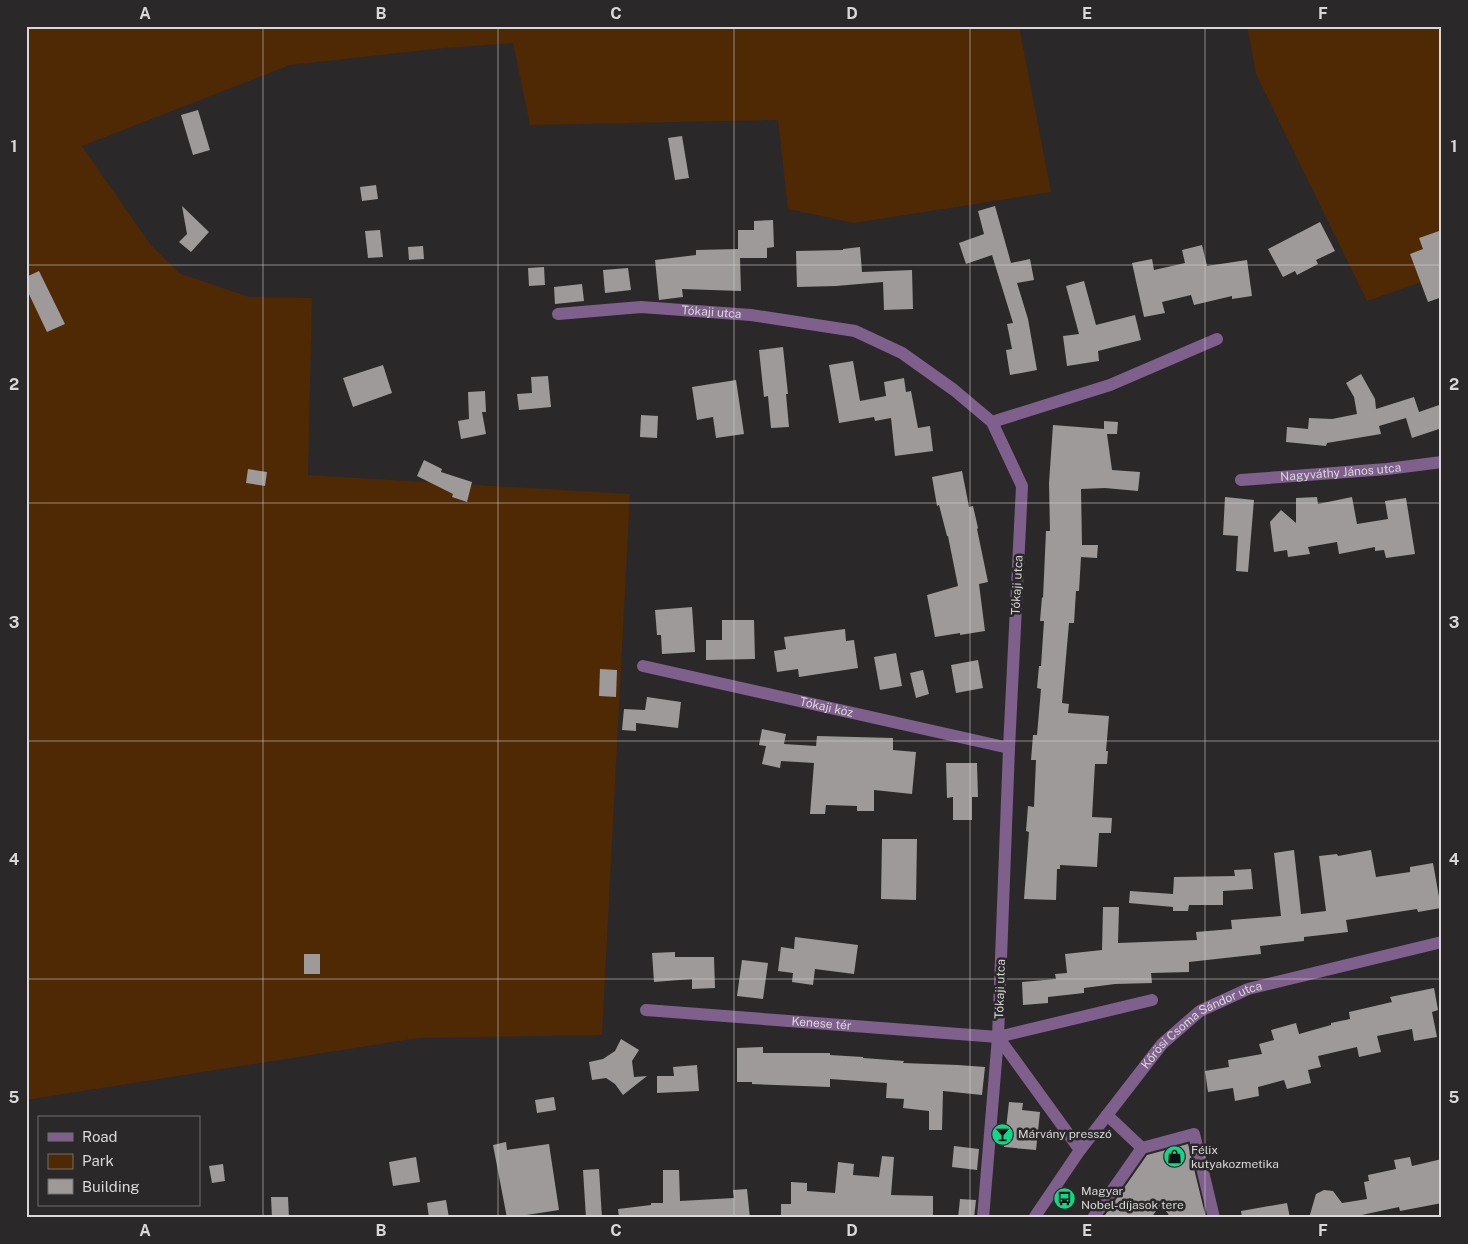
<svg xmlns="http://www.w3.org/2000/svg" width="1468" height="1244" viewBox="0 0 1468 1244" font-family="'Public Sans',sans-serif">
  <rect width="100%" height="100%" fill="#2b2829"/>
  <g fill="#4f2804">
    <path d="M26,26h993l32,166 -197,31 -66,-14 -10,-89 -248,5 -17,-82 -69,5 -154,17 -208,81 68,98 29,29 70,24 63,1 -4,177 322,19 -28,541 -184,3 -392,62z"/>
    <path d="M1247,26h195v249l-75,26 -111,-227z"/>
  </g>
  <g fill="#9e9a9a">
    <path d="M198,110l12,40 -17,5 -12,-40z"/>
    <path d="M682,136l7,42 -14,2 -7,-42z"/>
    <path d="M376,185l2,14 -16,2 -2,-14z"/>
    <path d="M182,206l27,26 -18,20 -12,-10 8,-8z"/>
    <path d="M995,206l16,57 19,-4 4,21 -17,3 11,36 9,51 -27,5 -4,-25 6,-1 -5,-25 6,-1 -21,-68 -26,9 -7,-21 25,-9 -6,-23z"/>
    <path d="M773,220l1,27 -7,1v10h-27l1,33 -59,-2 1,8 -24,3 -4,-40 41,-5v-5l42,-1v-19h16v-9z"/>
    <path d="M1320,222l15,29 -19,9 2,4 -21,11 -2,-4 -12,6 -15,-28z"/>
    <path d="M380,230l3,27 -15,1 -3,-27z"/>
    <path d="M1442,230v67l-14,5 -18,-48 13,-5 -4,-11z"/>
    <path d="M1202,245l5,21 40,-6 5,36 -20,3v-3l-38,9 -3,-10 -29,7 3,11 -21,4 -12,-54 20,-4 2,11 31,-7 -3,-13z"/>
    <path d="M423,246l1,13 -15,1 -1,-13z"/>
    <path d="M860,247l2,25 50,-2 1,39 -29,1 -1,-28 -47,4 -39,1 -1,-36 47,-1v-1z"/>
    <path d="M544,267l1,18 -16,1 -1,-18z"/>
    <path d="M628,268l3,22 -26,3 -2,-23z"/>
    <path d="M39,271l26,53 -18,8 -21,-44v-11z"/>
    <path d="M1084,281l12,44 39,-10 6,25 -43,11 1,10 -32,5 -4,-30 16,-2 -13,-48z"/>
    <path d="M582,284l2,17 -29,3 -1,-17z"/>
    <path d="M783,347l5,47h-2l3,33 -18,1 -3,-32 -4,1 -5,-47z"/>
    <path d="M853,361l7,40 26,-5 -2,-14 20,-4 2,14 5,-1 7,37 12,-2 3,25 -38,5 -4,-38 -16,3 -1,-4 -35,6 -10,-58z"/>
    <path d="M383,365l9,28 -39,14 -10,-29z"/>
    <path d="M1361,374l14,25 1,10 38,-12 5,15 23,-8v24l-30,10 -6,-20 -27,8 2,8 -54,9 -1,3 -40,-4 1,-15 21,2 1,-11 23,1 25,-5 -3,-17 -8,-14z"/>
    <path d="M548,376l3,31 -32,3 -2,-16 15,-1 -1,-16z"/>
    <path d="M736,380l8,54 -28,4 -3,-21 -16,3 -5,-33z"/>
    <path d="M485,391l1,21h-4l4,22 -25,5 -3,-18 11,-2 -1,-27z"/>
    <path d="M641,415l17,1 -1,22 -17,-1z"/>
    <path d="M1104,421l14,1 -1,12h-10l5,36 28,2 -2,19 -33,-3 -24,1 1,56h16l-1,13 -16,-1 -2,34h-3l-2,32h-5l-7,80 7,1 -1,9 41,3 -3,35h2l-1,13h-12l-3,53 20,1 -1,15h-12l-2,34 -37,-2v4h-3l-1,31 -32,-1 5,-67 -3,-1 2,-25 6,1 2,-47h-5l2,-25h4l4,-46 -4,-1 2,-22h2l3,-45h-4l2,-24 1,1 3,-67h4l-1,-48 4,-58 51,4z"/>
    <path d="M424,460l18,9 -1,3 31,10 -5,20 -15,-5 1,-3 -36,-18z"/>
    <path d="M248,469l19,3 -2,14 -19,-3z"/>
    <path d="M962,471l7,36 4,-1 5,22 -1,1 11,53 -9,2 6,47 -25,4v-2l-25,4 -8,-42 31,-9 -10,-50h-1l-8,-31 -2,1 -5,-29z"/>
    <path d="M1225,497l29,3 -6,72 -12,-1 2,-35 -15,-1z"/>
    <path d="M1317,497l1,7 34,-7 5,27 31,-5 -3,-18 21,-3 9,56 -29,4 -2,-8 -9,1v-4l-36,7 -2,-12 -29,5 2,7 -22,3 -1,-7 -13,2 -4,-30 11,-12 15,13v-25z"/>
    <path d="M692,607l3,45 -33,2 -1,-19h-4l-2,-25z"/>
    <path d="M722,620h32l1,39 -49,1v-20h16z"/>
    <path d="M845,629l1,12 8,-1 4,28 -59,9 -1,-8 -21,3 -3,-21 12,-2 -2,-12z"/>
    <path d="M896,653l6,33 -22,4 -6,-33z"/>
    <path d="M978,660l5,28 -27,5 -5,-28z"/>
    <path d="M600,669l17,1 -1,27 -17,-1z"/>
    <path d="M923,670l6,24 -13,4 -6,-25z"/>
    <path d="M647,697l34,5 -3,26 -42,-5v8l-14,-1 2,-21 21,1z"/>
    <path d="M762,729l24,5 -2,10 32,2 1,-10 76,2v12l23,2 -4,42 -38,-4v21h-17v-5l-31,-1 -1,9h-15l4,-51 -33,-2 -1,7 -18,-4 4,-18 -7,-1z"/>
    <path d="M946,763h31l1,34h-6v23h-19v-23l-6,1z"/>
    <path d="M882,839h35l-1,61 -35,-1z"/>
    <path d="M1294,850l7,64 25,-3 -7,-55 18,-2 1,2 33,-6 5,27 34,-5v-5l23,-4 8,45 -23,4 -1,-3 -71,11 2,12 -44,5v4l-44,5 1,8 -72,8v10l-38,1 1,10 -37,1 -31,4v5l-36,4v6l-25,2 -1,-23 34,-3 -1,-5 12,-1 -2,-19 37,-4 1,-43h16l-1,36 79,-3 -1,-8 36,-3 -1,-9 50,-4 -7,-63z"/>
    <path d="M1251,869l2,20 -30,2v14h-34l-1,6h-15v-4l-44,-4 1,-12 43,3 1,-17 61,-1 -1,-6z"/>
    <path d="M795,937l63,8 -4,29 -39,-5 -2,16 -21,-3 1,-9 -15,-2 3,-24 13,2z"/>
    <path d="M675,952v5h39l1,31 -23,1v-10l-38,3 -2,-29z"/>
    <rect x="304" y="954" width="16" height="20"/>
    <path d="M742,960l26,3 -5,36 -26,-3z"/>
    <path d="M1434,988l4,22 -6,2 5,25 -23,4 -2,-12 -35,7 4,16 -22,5 -2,-10 -39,9 3,11 -13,3 3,13 -24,6 -3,-9 -26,7 1,9 -24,5 -2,-13 -25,4 -3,-21 24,-4 -1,-7 34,-6 -3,-10 15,-4 -3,-10 25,-7 3,11 32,-9v-2l19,-4 -1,-7 43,-10 -2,-5z"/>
    <path d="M621,1039l18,11 -7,11 2,16 13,-1 -24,19 -8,-11 -9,-6 -14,2 -3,-18 14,-3 12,-8z"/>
    <path d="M763,1047v6h67v2l33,2v1l41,3 -1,2 55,2 27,2 -3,28 -39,-4 -1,39h-13v-19l-26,-3 1,-9 -18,-1 1,-15 -57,-4v8l-78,-3v-2h-15v-34z"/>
    <path d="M697,1065l2,26 -42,2v-17h17l-1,-9z"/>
    <path d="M554,1097l2,13 -19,3 -2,-13z"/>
    <path d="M1009,1102l14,1 -1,7 18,2 -4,38 -32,-3z"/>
    <path d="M506,1142l1,8 42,-6 10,66 -39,6v2h-13l-14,-73z"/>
    <path d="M1188,1144l18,74h-35l-10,-14 -10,14h-48l44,-63z"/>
    <path d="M954,1146l25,3 -2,21 -25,-3z"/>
    <path d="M882,1156l12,1 -3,38 42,1v22h-152v-14h10v-22l16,1v8l28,2 3,-31 16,2 -1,11 26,2z"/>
    <path d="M416,1157l4,25 -27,4 -4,-24z"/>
    <path d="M1410,1157l2,9 30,-7v44l-42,8 -1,-4 -42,9v2h-48l7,-24 8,-4 9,1 9,12 25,-4 -3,-17 5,-1 -1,-6 28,-6 -2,-9z"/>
    <path d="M223,1164l2,17 -13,2 -3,-17z"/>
    <path d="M599,1169l3,49h-16l-3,-48z"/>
    <path d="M663,1170h16l1,31 54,-3 -1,-8 14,-1 3,29h-131l-1,-9 33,-4v-2h12z"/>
    <path d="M271,1197h17l1,21h-17z"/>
    <path d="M960,1199l16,1 -2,18h-16z"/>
    <path d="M446,1200l3,18h-20l-2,-15z"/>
    <path d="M1287,1203l3,15h-48l-1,-7z"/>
  </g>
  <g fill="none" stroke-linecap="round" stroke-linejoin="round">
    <g stroke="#7f608d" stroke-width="12">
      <path id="s1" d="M558,314l83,-7 110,8 104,16 47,22 52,37 38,32 30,64 -13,262 -11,289 -15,181"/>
      <path d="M992,422l118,-37 107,-46"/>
      <path id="s2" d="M1241,480l146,-11 55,-7"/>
      <path id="s3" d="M643,666l366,82"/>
      <path id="s4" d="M646,1010l352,27 154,-37"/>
      <path d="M998,1037l82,113"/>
      <path d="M1107,1115l35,33"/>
      <path id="s5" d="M1034,1218l46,-68 82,-106 38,-33 48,-22 194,-47"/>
      <path d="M1093,1218l49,-70 52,-14 20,84"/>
    </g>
  </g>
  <path fill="none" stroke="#d9d7d8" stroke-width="1" stroke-opacity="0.55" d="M263,26v1192M498,26v1192M734,26v1192M970,26v1192M1205,26v1192M26,265h1416M26,503h1416M26,741h1416M26,979h1416"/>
  <defs>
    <symbol id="bar-disc" viewBox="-11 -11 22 22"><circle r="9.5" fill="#0ed98a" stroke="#2b2829"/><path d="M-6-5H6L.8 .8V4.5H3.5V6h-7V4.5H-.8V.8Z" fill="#111"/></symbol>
    <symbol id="shop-disc" viewBox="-11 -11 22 22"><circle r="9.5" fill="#0ed98a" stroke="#2b2829"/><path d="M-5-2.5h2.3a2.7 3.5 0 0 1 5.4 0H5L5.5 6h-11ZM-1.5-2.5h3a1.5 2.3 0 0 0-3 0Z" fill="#111"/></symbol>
    <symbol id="bus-disc" viewBox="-11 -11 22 22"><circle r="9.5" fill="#0ed98a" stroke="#2b2829"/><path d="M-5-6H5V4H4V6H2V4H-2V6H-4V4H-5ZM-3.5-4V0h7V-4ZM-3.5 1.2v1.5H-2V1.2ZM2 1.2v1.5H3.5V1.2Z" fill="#111"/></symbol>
  </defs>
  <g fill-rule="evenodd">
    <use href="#bar-disc" x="990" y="1122" width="25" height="25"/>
    <use href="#shop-disc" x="1162" y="1144" width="25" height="25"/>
    <use href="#bus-disc" x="1052" y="1186" width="25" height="25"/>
  </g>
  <g text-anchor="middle" stroke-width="5" stroke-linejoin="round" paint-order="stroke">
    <g font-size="12" fill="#d9d7d8" stroke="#2b2829">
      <text dy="4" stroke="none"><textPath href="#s1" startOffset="154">Tókaji utca</textPath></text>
      <text dy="4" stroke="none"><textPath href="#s2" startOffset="100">Nagyváthy János utca</textPath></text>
      <text transform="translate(1017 585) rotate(-87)" y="4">Tókaji utca</text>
      <text dy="4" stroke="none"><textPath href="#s3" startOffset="188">Tókaji köz</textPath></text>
      <text transform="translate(1000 989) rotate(-88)" y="4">Tókaji utca</text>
      <text dy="4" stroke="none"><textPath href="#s4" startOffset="176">Kenese tér</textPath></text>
      <text dy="4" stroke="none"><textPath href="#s5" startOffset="260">Kőrösi Csoma Sándor utca</textPath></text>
    </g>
    <g font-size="12" fill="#d9d7d8" stroke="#2b2829" text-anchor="start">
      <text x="1018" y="1138">Márvány presszó</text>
      <text x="1191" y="1154">Félix<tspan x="1191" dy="14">kutyakozmetika</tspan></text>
      <text x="1081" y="1195">Magyar<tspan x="1081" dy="14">Nobel-díjasok tere</tspan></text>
    </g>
  </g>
  <rect width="1468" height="1244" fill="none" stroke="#2b2829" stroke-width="55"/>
  <rect x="38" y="1116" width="162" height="90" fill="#2b2829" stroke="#716e6f"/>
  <rect x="48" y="1133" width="25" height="8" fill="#7f608d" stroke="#716e6f"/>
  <text x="82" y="1142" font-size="15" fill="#d9d7d8">Road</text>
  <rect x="48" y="1154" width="25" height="15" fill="#4f2804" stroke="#716e6f"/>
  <text x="82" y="1166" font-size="15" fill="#d9d7d8">Park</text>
  <rect x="48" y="1179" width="25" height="15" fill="#9e9a9a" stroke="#716e6f"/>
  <text x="82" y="1192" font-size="15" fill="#d9d7d8">Building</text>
  <rect x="28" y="28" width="1412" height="1188" fill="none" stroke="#d9d7d8" stroke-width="2"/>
  <g font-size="16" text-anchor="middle" font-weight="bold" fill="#d9d7d8">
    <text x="145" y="19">A</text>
    <text x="381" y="19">B</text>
    <text x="616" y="19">C</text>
    <text x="852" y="19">D</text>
    <text x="1087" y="19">E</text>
    <text x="1323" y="19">F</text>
    <text x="14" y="152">1</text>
    <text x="1454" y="152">1</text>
    <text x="14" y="390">2</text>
    <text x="1454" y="390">2</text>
    <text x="14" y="628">3</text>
    <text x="1454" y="628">3</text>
    <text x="14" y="865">4</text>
    <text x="1454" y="865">4</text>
    <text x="14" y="1103">5</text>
    <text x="1454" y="1103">5</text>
    <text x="145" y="1236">A</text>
    <text x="381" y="1236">B</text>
    <text x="616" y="1236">C</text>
    <text x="852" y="1236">D</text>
    <text x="1087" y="1236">E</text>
    <text x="1323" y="1236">F</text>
  </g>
</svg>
